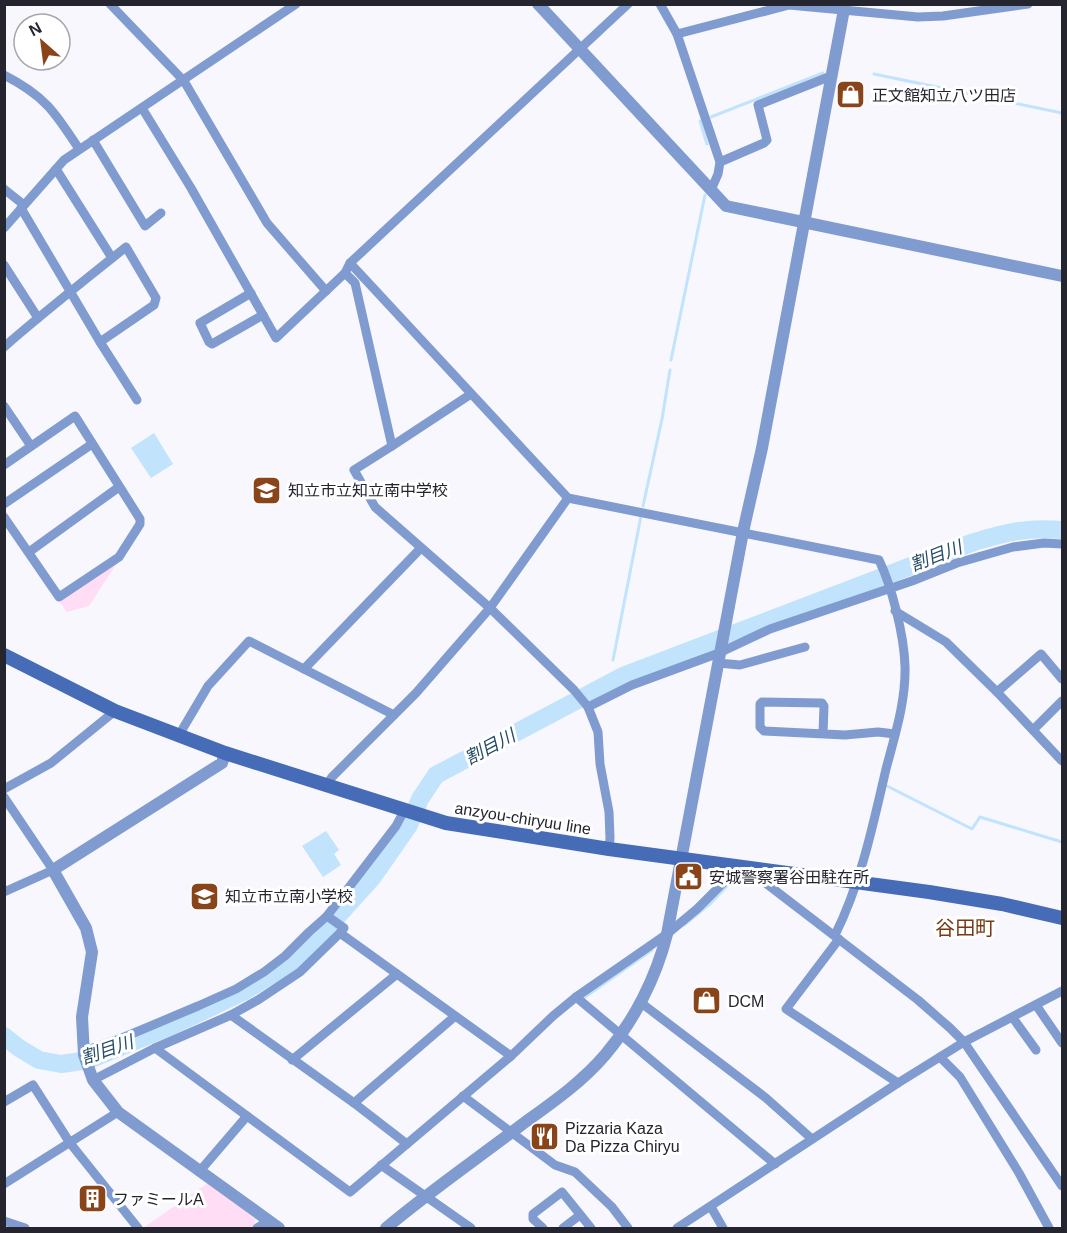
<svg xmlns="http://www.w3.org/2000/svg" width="1067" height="1233" viewBox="0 0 1067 1233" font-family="Helvetica,'Noto Sans JP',sans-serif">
  <rect width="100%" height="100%" fill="#f7f7fd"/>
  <g fill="#ffddf5">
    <path d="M119,560l-30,46 -22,6 -8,-11z"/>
    <path d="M208,1183l47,35v7l-4,3h-108z"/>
  </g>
  <g fill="#c1e4fc">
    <path d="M154,433l19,31 -22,14 -20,-30z"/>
    <path d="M326,831l13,19 -5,4 7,11 -18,12 -21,-31z"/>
  </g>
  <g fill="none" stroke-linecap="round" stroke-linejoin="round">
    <g stroke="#c1e4fc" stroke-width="3">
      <path d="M874,74l188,39"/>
      <path d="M711,117l112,-44"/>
      <path d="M700,121l7,23"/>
      <path d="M671,360l34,-165"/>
      <path d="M643,506l19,-87 8,-49"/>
      <path d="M613,660l28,-144"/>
      <path d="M619,671l4,5"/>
      <path d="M887,786l85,43 8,-12 82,25"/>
      <path d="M684,925l27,-22 26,-28"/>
      <path d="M585,997l67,-47"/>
    </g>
    <path stroke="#c1e4fc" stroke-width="18" d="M4,1036l15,12 20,12 22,4 28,-4 85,-35 69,-33 40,-24 25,-19 64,-71 37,-53 11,-26 16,-24 187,-99 351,-134c33,-10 54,-15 88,-12"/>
    <g stroke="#809bcf" stroke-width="9">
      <path d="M110,4l74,77 83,142 59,68"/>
      <path d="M660,4l17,30 112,-29 129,12 25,-1 85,-12"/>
      <path d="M677,34l43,128 -2,12 -7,16"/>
      <path d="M4,75c41,21 51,37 75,74"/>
      <path d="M142,108l49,80 85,150 69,-65 5,-10 278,-259"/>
      <path d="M93,140l52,86 16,-13"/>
      <path d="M720,162l44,-19 3,-3 -9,-35 73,-29"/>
      <path d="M56,169l56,89"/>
      <path d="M4,189l20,16"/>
      <path d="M4,228l60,-68 232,-156"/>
      <path d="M350,263l218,235 311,62c13,27 25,75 26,106 1,35 -10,69 -19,103 -13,56 -25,114 -51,166"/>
      <path d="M4,265l34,53"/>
      <path d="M345,273l10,10 37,163 -38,24 21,37 115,101 84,82 14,17 10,25 2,32 9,48 1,26 -1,11"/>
      <path d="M251,293l-51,30 9,19 3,2 51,-29"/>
      <path d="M100,342l37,58"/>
      <path d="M4,347c40,-35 81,-67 122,-100l30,51 -2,7 -54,37 -79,-134"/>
      <path d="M4,406l27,40"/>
      <path d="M392,446l79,-52"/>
      <path d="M4,465l71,-49 65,103v5l-21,33 -60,40 -55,-80"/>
      <path d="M4,504l88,-60"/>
      <path d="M29,552l90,-65"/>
      <path d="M895,611l51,31 51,50 65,69"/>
      <path d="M718,663l22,2 65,-18"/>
      <path d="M304,669l117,-121"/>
      <path d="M997,692l44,-38 21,25"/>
      <path d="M588,707l44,-22 87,-32 51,-24 142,-48 45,-18 56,-16 31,-4 18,1"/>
      <path d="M1033,730l29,-29"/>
      <path d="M823,734l1,-28 -2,-3 -60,-1 -2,2v23l4,4 81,4 33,-3 17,2"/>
      <path d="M179,735l29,-49 41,-45 145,74"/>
      <path d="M327,785l5,-8 84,-84 74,-85 78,-110"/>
      <path d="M4,789l47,-26 64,-52"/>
      <path d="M4,797l49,73 -49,22"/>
      <path d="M756,870l7,11 155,119 32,28 14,14 98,144"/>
      <path d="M327,916l17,12 -4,5 171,123"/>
      <path d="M839,939l-53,70 112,74"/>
      <path d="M576,997l199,167"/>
      <path d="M640,1002l126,96 46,41"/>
      <path d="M1036,1005l26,38"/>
      <path d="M231,1015l123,88 53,41"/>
      <path d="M1013,1018l23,32"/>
      <path d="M155,1048l195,144 161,-136 42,-40 23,-19 91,-63 30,-25 35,-35 3,-8"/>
      <path d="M84,1051l38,-13 76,-32 38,-17 28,-17 21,-16 24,-24 18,-16 69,-90 9,-17"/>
      <path d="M940,1057l20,20 59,96 30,55"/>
      <path d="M292,1060l105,-86"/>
      <path d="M93,1080l62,-32 76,-33 27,-15 42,-28 40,-39"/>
      <path d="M463,1096l92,69 20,7 37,35 16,21"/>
      <path d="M4,1102l29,-17 37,58 68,85"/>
      <path d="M354,1103l100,-86"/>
      <path d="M381,1165l90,63"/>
      <path d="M199,1172l48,-56"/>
      <path d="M4,1184l114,-72"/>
      <path d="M711,1207l12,21"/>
      <path d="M4,1221l21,7"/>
      <path d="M257,1228l11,-7"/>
      <path d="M543,1228l-10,-9v-5l29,-22 29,36"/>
      <path d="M563,1228l17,-13"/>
      <path d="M677,1228l221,-145 66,-41 98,-51"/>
    </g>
    <g stroke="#809bcf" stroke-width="12">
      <path d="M538,4l188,202 336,70"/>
      <path d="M225,753l-3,10 -169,107 33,58 6,24 -10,65 2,38 9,25 25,32 161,116"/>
      <path d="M386,1228c44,-37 92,-70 138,-105 29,-21 58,-41 81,-68 29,-34 51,-77 62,-121l76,-402 19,-84 83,-444"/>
    </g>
    <path stroke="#466cb7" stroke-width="14" d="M4,655l111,56 110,42 221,70 163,26 320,43 73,12 60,14"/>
  </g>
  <defs>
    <symbol id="shop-square" viewBox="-11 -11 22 22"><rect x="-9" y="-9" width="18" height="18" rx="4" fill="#89441a" stroke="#fff"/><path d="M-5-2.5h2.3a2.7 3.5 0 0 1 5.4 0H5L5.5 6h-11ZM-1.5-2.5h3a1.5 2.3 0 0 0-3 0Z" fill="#fff"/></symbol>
    <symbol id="school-square" viewBox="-11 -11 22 22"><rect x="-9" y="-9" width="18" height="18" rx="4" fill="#89441a" stroke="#fff"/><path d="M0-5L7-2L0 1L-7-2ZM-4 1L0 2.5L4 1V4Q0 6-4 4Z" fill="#fff"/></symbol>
    <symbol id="civic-square" viewBox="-11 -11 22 22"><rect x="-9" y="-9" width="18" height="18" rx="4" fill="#89441a" stroke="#fff"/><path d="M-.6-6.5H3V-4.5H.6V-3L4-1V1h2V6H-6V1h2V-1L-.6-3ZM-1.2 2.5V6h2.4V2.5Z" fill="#fff"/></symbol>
    <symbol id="restaurant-square" viewBox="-11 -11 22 22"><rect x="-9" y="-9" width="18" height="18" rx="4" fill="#89441a" stroke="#fff"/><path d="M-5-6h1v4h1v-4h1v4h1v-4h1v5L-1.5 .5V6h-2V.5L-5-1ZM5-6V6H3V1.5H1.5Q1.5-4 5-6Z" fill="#fff"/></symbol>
    <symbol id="building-square" viewBox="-11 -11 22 22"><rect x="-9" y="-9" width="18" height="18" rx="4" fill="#89441a" stroke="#fff"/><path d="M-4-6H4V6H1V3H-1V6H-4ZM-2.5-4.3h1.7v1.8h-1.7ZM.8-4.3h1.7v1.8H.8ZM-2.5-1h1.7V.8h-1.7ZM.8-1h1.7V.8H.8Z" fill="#fff"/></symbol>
  </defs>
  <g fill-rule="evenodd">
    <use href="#shop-square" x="834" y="78" width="33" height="33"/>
    <use href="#school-square" x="250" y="474" width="33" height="33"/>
    <use href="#civic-square" x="672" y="860" width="33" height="33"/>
    <use href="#school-square" x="188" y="880" width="33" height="33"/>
    <use href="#shop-square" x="690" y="984" width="33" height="33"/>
    <use href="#restaurant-square" x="528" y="1120" width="33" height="33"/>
    <use href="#building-square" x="76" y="1182" width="33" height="33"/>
  </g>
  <g text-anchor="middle" stroke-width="6" stroke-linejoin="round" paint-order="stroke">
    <g font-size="16" fill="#252530" stroke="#fff" text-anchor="start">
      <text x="872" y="101">正文館知立八ツ田店</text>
      <text x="288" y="496">知立市立知立南中学校</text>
      <text x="709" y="883">安城警察署谷田駐在所</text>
      <text x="225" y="902">知立市立南小学校</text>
      <text x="728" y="1007">DCM</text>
      <text x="565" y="1134">Pizzaria Kaza<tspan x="565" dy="18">Da Pizza Chiryu</tspan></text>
      <text x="113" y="1205">ファミールA</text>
    </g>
    <g font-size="16" fill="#252530" stroke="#fff">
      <text transform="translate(523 818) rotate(9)" y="6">anzyou-chiryuu line</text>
    </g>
    <g font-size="18" font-style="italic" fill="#234b63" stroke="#fff">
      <text transform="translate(936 556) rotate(-21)" y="6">割目川</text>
      <text transform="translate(490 747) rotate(-28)" y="6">割目川</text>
      <text transform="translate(107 1050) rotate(-19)" y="6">割目川</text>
    </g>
    <g font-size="20" fill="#783a12" stroke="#fff">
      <text x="965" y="935">谷田町</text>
    </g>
  </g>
  <rect width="1067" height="1233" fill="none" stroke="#252530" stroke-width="12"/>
  <g transform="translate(42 42) rotate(332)"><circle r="28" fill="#ffffff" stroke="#a8a8ac" stroke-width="1.5"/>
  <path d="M0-4.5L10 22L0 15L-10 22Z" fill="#89441a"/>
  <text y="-9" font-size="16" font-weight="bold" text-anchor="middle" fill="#252530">N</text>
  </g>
</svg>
